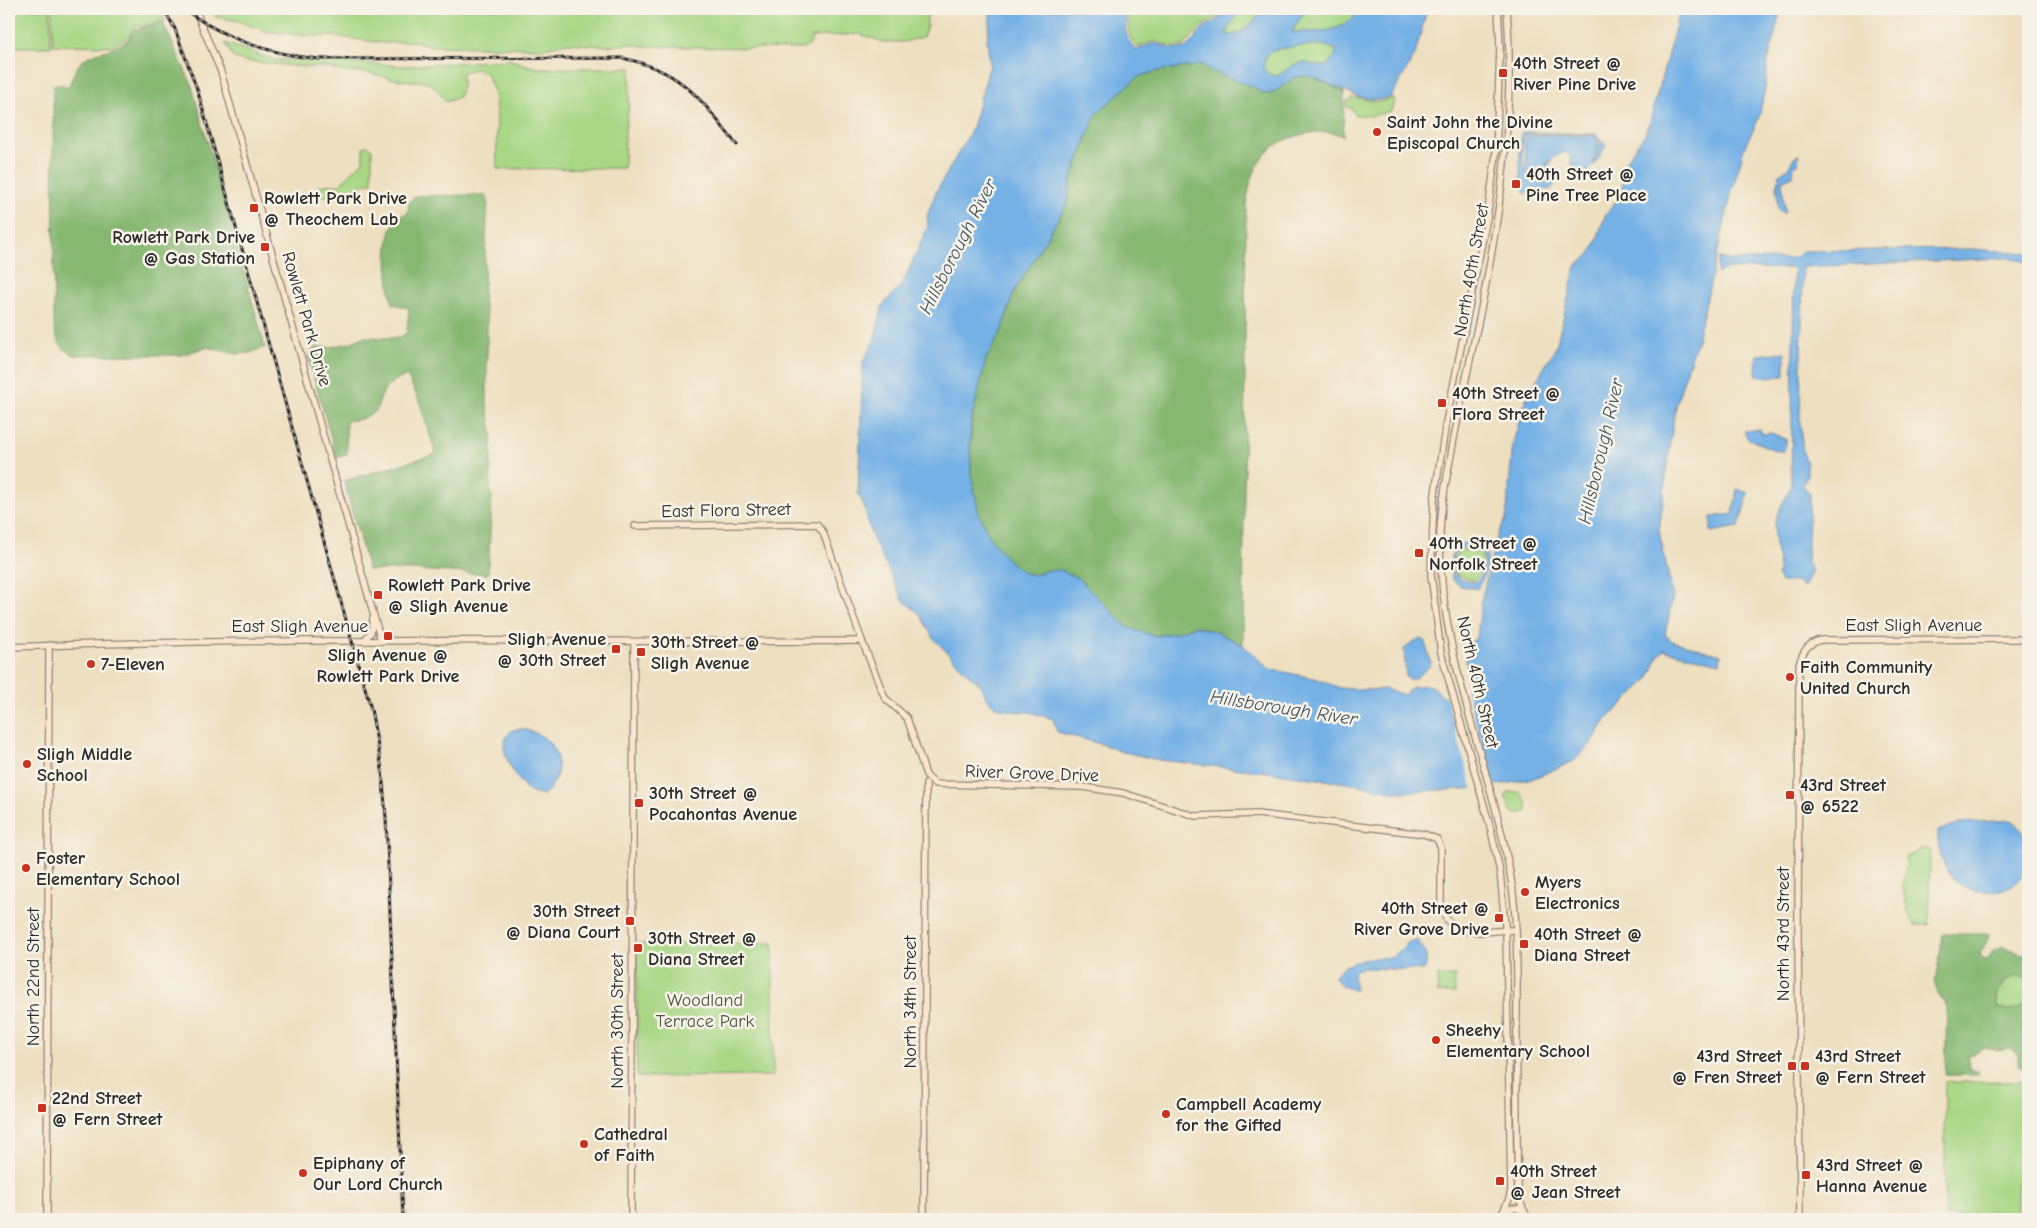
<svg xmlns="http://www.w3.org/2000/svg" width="2037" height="1228" viewBox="0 0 2037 1228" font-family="'Comic Neue',sans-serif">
  <rect width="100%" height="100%" fill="#f7f3e8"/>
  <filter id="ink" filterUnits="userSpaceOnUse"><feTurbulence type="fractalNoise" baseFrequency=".02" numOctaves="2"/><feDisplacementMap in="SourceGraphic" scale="10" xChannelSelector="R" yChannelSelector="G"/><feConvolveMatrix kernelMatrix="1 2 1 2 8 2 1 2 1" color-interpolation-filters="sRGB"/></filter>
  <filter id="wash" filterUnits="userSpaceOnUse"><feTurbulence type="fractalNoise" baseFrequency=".0096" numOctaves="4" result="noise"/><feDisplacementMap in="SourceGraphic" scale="20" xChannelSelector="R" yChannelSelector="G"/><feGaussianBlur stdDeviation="1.12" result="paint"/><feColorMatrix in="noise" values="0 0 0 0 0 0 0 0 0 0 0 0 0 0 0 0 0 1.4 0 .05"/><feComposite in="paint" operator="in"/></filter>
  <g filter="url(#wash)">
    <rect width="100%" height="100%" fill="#eedfc0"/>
    <g fill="#a9d785" stroke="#6a8158">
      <path d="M9,9h41l1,38h-42z"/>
      <path d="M52,9h107l6,12 -31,6 -4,8 -17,11 -60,-1z"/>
      <path d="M211,9h716v16l-4,12 -19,5h-20l-25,-8 -47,3 -2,8 -9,4 -158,-3 -12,-2 -26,2 -38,-3 -23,5 -113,-2 -16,-5 -31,2 -52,-7h-25l-43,-5 -26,-10 -22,-4z"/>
      <path d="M1129,9h98l-15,12 -10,4 -18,21 -11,1 -19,-6 -17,6c-11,-12 -9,-23 -8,-38z"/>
      <path d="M1241,9h23c-11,11 -19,27 -37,26v-5z"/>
      <path d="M1306,9h54c-17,25 -40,23 -69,23z"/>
      <path d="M225,43l50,17 31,-1 97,7 108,-6 25,8h95l-2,36 -4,27 -1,37 -127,1c-1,-32 4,-68 -11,-96l-10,-4 -14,3v14l-3,11 -13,5 -8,-11 -10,-9 -29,-2 -35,-8h-19l-21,-5h-19l-62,-6 -10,-4z"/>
      <path d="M1323,45l12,3 2,7 -11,11c-8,0 -12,-1 -20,-3 -11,-2 -20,8 -29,14l-7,-2 -7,-6 1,-8 7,-11 28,-4z"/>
      <path d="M1353,97l25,5 15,-4 1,4 -3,9 -19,5 -16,-1 -5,-7 -5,-1v-6h2z"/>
      <path d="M367,145l5,4v34l-11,1v11l-48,1c1,-14 15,-11 26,-11l24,-24v-13z"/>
      <path d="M1460,550c5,0 13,-1 17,1 10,5 4,25 -3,29l-17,-5c-4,-9 -4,-19 3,-25z"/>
      <path d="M1509,792h11c4,6 10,12 6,20l-9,2 -6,-2 -6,-16z"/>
      <path d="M1921,849h7l2,3 -1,73h-15c-5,-6 -12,-35 -11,-43 1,-10 6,-15 2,-24z"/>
      <path d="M773,943v133l-136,1v-133z"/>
      <path d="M2017,975l11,4v22c-9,9 -19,11 -31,6 0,-19 2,-23 20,-32z"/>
      <rect x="1438" y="976" width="17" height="17"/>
      <path d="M1945,1082h83v99l-11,1v34h-72z"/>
    </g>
    <g fill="#86b872" stroke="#58724e">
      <path d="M163,23l28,60 74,264 -15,6 -14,1 -30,-7 -25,8h-106c-14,-5 -18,-14 -21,-28l-1,-242h10l5,3c4,-9 9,-25 18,-30 17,-10 38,-7 49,-29z"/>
      <path d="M1202,65l9,6 43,16 10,7 9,-1 22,-16 15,-1 34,16 -1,44c-10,-5 -26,-5 -38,-2 -41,8 -53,32 -59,71l-3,440 -24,-12 -23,-7 -21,7 -19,3 -17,-5 -12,-4 -49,-49 -31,-8 -13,5 -9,-2 -16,-12 -18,-21 -12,-26 -8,-40v-52l15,-63 16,-29 12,-38 53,-88 4,-24 25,-66 42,-37 19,-6z"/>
      <path d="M472,195l14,1 2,4 -5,99 4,18v88l5,26 -2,62 2,2 -4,79 -74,-4h-46l-24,-89 92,-27 -17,-54 -12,-24c-22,7 -24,14 -31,35l-15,8 -15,2 1,33 -10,4 -29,-101 7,-10h16l19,-4 13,-6 37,1 7,-6 2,-24 -16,-4c-6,-20 -11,-70 5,-86 2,-3 7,-4 10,-5l1,-11 7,-6z"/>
      <path d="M1943,934h46l-1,5 -8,15 4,6 5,-1 3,-7 11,-6 25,11v22l-11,-3c-17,7 -20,12 -20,31 12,5 22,3 31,-6v70l-10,-5v-12l-7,-6 -14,2 -14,-2 -15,8 1,14 9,1 1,4h-34l2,-67 -9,-14 -3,-11z"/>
    </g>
    <g fill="#74b1e6" stroke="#506e88" fill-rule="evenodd">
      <path d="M991,9h136c-2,18 -4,27 9,41l18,-7 19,6 12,-1 9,-8 9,-13 10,-4 17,-14h11l-14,21v5c18,2 26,-15 37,-26h42l-14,23c28,0 51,2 68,-23h67l-12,46 -24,42 -13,3 -19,-3 -49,-21 -15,1 -22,16 -9,1 -10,-7 -43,-16 -9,-6 -45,6 -19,6 -42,37 -25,66 -4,24 -53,88 -12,38 -16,29 -15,63 -1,24 1,28 8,40 12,26 18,21 16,12 9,2 14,-5h12l18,8 49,49 12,4 17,5 19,-3 20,-7 24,7 24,12 26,24 45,9 26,10 31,2 14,-1 19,6 8,-8c16,-2 20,-5 30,10l29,-10 -5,-26v-7l4,-11 7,-6 5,-40 16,-64 8,-13 7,-77 12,-42 31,-54 20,-81 12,-10 6,-8 11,-32 17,-23 1,-28 22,-31 7,-20 28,-105h101l-13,52 -3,27 -6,30 -14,28 -13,45 -36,153 -15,44 -7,27 -15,116 14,65 -8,39 7,6 49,14 -1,8 -56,-13 -5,5 -11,25 -41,39 -17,26 -16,16 -37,16 -26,6 -44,6 -69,3 -52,-9 -70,-10 -117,-13 -40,-9 -11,-5 -51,-14 -4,-13 -24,-7h-10l-24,-5 -9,-10 -5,-12 -12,-10 -35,-36 -14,-25 -17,-14 -31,-63 -8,-31 -6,-13 5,-131 11,-21 9,-36 20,-22 25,-57 -1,-10 9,-24 35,-61 19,-66 -3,-24zM1323,45l12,4 1,6 -10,11c-8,0 -12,-1 -20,-3 -11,-2 -20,8 -29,13l-7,-1 -7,-7 1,-7 8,-11 27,-4z"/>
      <path d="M1522,132l74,2 10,11 -12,21 6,-24 -5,-8h-61l-9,2c-7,8 -1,35 4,44l11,1 5,-2 3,-17 4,-2c-3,13 -6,14 3,25l-6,5 -16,-2 -8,6c-7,-19 -6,-42 -3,-62z"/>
      <path d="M1534,136h61l3,6 -5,23 -5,6 -3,10 -4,2 -5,-2 -6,-25 -5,-4 -18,9 -3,16 -13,2 -4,-8 -3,-30 2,-3z"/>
      <path d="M1799,155l-1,9 -4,2 -1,10 -11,5 3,31 -2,1 -5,-4 -1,-22 3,-13 9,-7 5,-10z"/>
      <path d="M1973,249l55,4v9l-22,-4 -203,9 -3,152 3,33 4,11v12l-4,11 7,8 -3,68 5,9 -8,16 -8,-5h-15l-4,-7c5,-19 -4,-26 -3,-44 0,-16 11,-30 17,-45l3,-218 -68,1 -9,5 2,-16 9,2 61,-1 9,-3 5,-5z"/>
      <path d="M1785,352v24l-24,1 -5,-3 1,-19z"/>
      <path d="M1760,429l2,5 9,-1 15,6v5l-3,7h-6l-28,-12 -4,-4v-4z"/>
      <path d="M1737,489l11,4 -9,34 -28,5v-15l22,-3z"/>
      <path d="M1463,543l13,4 8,-1c8,17 2,27 -7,43l-17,-3 -8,-7 -1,-22 6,-11zM1460,548c6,0 13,-1 17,1 12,5 7,28 -2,33l-14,-3 -6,-4c-4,-10 -4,-21 5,-27z"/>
      <path d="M1420,639l4,1 7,22 -1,4 -13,11 -8,3 -3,-3 -2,-28 8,-7z"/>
      <path d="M523,729c9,2 19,6 25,12 16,18 11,40 -4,54 -3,0 -8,0 -11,-2 -12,-5 -29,-33 -29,-46 0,-7 4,-13 8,-17z"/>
      <path d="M2012,820c11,8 12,16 14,29 8,39 -37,52 -65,36 -16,-9 -25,-37 -23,-54l22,-8z"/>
      <path d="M1411,941h7c6,9 12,19 6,29l-60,-2 -10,2 -1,5 3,14c-9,0 -17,-3 -21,-12 6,-14 26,-17 40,-19 5,-1 10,1 15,-1 9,-2 11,-11 21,-16z"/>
    </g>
    <path fill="#eedfc0" d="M1466,687l29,101 -22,3 -28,-98z"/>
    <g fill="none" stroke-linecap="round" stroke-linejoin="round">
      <g stroke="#74b1e6" stroke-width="1">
        <path d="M1842,252h21"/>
        <path d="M1788,260l13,-6"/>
      </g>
    </g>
  </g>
  <g filter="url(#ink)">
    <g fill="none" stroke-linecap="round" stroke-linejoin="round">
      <defs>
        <g id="secondary">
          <path d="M195,9l26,63 160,569"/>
          <path d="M1498,9l2,38 -4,107 -9,64 -41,204 -12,78 -3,75 10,78 50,177 9,42 6,64 5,254 -2,9 -6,13"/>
          <path d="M1507,9c8,103 -7,209 -28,310 -10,45 -20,90 -28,136 -5,25 -10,52 -11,77 -3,119 49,226 70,341 7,39 7,80 7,120 0,66 -1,132 1,198l3,13 7,15"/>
          <path d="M635,526l182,-2 6,8 39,109 23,57 22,20 19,57 9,9 148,3 40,6 72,23 63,-2 166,20 13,5 4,9v59c11,37 46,22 75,23"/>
          <path d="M364,641l7,-9 2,-14"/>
          <path d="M9,647c284,-11 569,-4 853,-6"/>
          <path d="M1527,1218l10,1"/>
          <path d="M47,1219l2,-574"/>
          <path d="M631,1219l3,-576"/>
          <path d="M924,1219l2,-435"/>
          <path d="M1488,1219l12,-3"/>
          <path d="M1499,1219c5,-11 15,-14 25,-7"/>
          <path d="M1800,1219l-2,-290 1,-265c4,-12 8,-21 22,-24l207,-1"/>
        </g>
      </defs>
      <use href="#secondary" stroke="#8c8576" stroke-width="8"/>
      <use href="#secondary" stroke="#fbe5cf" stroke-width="5.5"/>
      <defs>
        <g id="rail">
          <path d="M164,9l11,20 23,63 173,617 11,60 4,49 17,401"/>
          <path d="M184,9c40,30 85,45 134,50l304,-1c62,13 78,41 115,87"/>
        </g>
      </defs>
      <use href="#rail" stroke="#2b2b2b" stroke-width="3"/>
      <use href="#rail" stroke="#f7f3e8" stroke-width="1" stroke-dasharray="4" stroke-linecap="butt"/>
    </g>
  </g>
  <g fill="#c8321e" stroke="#f7f3e8" stroke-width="2">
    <rect x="1498" y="68" width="10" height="10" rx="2.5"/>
    <circle cx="1377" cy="132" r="5"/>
    <rect x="1511" y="179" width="10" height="10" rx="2.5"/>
    <rect x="249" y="203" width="10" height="10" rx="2.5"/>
    <rect x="260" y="242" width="10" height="10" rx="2.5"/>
    <rect x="1437" y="398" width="10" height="10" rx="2.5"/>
    <rect x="1414" y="548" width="10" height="10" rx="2.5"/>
    <rect x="373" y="590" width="10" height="10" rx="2.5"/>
    <rect x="383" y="631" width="10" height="10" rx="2.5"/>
    <rect x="611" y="644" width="10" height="10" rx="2.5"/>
    <rect x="636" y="647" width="10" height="10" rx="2.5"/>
    <circle cx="91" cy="664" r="5"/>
    <circle cx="1790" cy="677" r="5"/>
    <circle cx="27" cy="764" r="5"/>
    <rect x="1785" y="790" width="10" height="10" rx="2.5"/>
    <rect x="634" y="798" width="10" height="10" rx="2.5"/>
    <circle cx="26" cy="868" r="5"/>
    <circle cx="1525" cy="892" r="5"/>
    <rect x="1494" y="913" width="10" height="10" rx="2.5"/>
    <rect x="625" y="916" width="10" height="10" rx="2.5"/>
    <rect x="1519" y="939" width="10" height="10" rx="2.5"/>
    <rect x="633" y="943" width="10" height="10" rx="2.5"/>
    <circle cx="1436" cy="1040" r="5"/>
    <rect x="1787" y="1061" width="10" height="10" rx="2.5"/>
    <rect x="1800" y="1061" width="10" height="10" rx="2.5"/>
    <rect x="37" y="1103" width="10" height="10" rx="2.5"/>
    <circle cx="1166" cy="1114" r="5"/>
    <circle cx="584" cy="1144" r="5"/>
    <circle cx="303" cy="1173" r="5"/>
    <rect x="1801" y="1170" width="10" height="10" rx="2.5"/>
    <rect x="1495" y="1176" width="10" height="10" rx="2.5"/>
  </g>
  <g text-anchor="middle" stroke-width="5" stroke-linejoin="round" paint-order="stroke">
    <g font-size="18" font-weight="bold" fill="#2b2b2b" stroke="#f7f3e8" text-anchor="start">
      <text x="1513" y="69">40th Street @<tspan x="1513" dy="21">River Pine Drive</tspan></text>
      <text x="1387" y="128">Saint John the Divine<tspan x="1387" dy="21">Episcopal Church</tspan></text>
      <text x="1526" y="180">40th Street @<tspan x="1526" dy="21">Pine Tree Place</tspan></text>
      <text x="264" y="204">Rowlett Park Drive<tspan x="264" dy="21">@ Theochem Lab</tspan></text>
      <text x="255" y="243" text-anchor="end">Rowlett Park Drive<tspan x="255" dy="21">@ Gas Station</tspan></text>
      <text x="1452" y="399">40th Street @<tspan x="1452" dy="21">Flora Street</tspan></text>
      <text x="1429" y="549">40th Street @<tspan x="1429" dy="21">Norfolk Street</tspan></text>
      <text x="388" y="591">Rowlett Park Drive<tspan x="388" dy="21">@ Sligh Avenue</tspan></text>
      <text x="606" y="645" text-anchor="end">Sligh Avenue<tspan x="606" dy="21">@ 30th Street</tspan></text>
      <text x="651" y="648">30th Street @<tspan x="651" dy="21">Sligh Avenue</tspan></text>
      <text x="388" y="661" text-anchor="middle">Sligh Avenue @<tspan x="388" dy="21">Rowlett Park Drive</tspan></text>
      <text x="101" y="670">7-Eleven</text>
      <text x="1800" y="673">Faith Community<tspan x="1800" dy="21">United Church</tspan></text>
      <text x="37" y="760">Sligh Middle<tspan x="37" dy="21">School</tspan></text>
      <text x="1800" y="791">43rd Street<tspan x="1800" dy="21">@ 6522</tspan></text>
      <text x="649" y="799">30th Street @<tspan x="649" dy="21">Pocahontas Avenue</tspan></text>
      <text x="36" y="864">Foster<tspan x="36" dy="21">Elementary School</tspan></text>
      <text x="1535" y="888">Myers<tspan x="1535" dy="21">Electronics</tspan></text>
      <text x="1489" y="914" text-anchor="end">40th Street @<tspan x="1489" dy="21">River Grove Drive</tspan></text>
      <text x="620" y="917" text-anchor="end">30th Street<tspan x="620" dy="21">@ Diana Court</tspan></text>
      <text x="1534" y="940">40th Street @<tspan x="1534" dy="21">Diana Street</tspan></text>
      <text x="648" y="944">30th Street @<tspan x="648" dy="21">Diana Street</tspan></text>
      <text x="1446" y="1036">Sheehy<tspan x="1446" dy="21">Elementary School</tspan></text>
      <text x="1782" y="1062" text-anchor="end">43rd Street<tspan x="1782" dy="21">@ Fren Street</tspan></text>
      <text x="1815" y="1062">43rd Street<tspan x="1815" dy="21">@ Fern Street</tspan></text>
      <text x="52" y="1104">22nd Street<tspan x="52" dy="21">@ Fern Street</tspan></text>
      <text x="1176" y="1110">Campbell Academy<tspan x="1176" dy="21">for the Gifted</tspan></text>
      <text x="594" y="1140">Cathedral<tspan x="594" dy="21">of Faith</tspan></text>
      <text x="313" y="1169">Epiphany of<tspan x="313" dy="21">Our Lord Church</tspan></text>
      <text x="1816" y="1171">43rd Street @<tspan x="1816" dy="21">Hanna Avenue</tspan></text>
      <text x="1510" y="1177">40th Street<tspan x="1510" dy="21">@ Jean Street</tspan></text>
    </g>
    <g font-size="18" fill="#2b2b2b" stroke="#f7f3e8">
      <text transform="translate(1471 270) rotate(-80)" y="6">North 40th Street</text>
      <text transform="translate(307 319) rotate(74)" y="6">Rowlett Park Drive</text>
      <text transform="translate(726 510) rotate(-1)" y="6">East Flora Street</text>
      <text x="1914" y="631">East Sligh Avenue</text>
      <text x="300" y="632">East Sligh Avenue</text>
      <text transform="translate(1478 682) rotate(77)" y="6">North 40th Street</text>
      <text transform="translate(1032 773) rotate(2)" y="6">River Grove Drive</text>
      <text transform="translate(1783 934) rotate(-90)" y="6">North 43rd Street</text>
      <text transform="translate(33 977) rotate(-90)" y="6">North 22nd Street</text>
      <text transform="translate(910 1002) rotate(-90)" y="6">North 34th Street</text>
      <text transform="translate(617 1021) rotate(-90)" y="6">North 30th Street</text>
    </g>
    <g font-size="18" fill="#4a5642" stroke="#f7f3e8">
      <text x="705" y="1006">Woodland<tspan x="705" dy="21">Terrace Park</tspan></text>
    </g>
    <g font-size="19" font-style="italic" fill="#415363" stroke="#f7f3e8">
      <text transform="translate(957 246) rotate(-63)" y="7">Hillsborough River</text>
      <text transform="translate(1600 451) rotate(-77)" y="7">Hillsborough River</text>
      <text transform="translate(1284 707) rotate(9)" y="7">Hillsborough River</text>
    </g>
  </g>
  <rect width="2037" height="1228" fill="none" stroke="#f7f3e8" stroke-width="30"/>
</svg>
